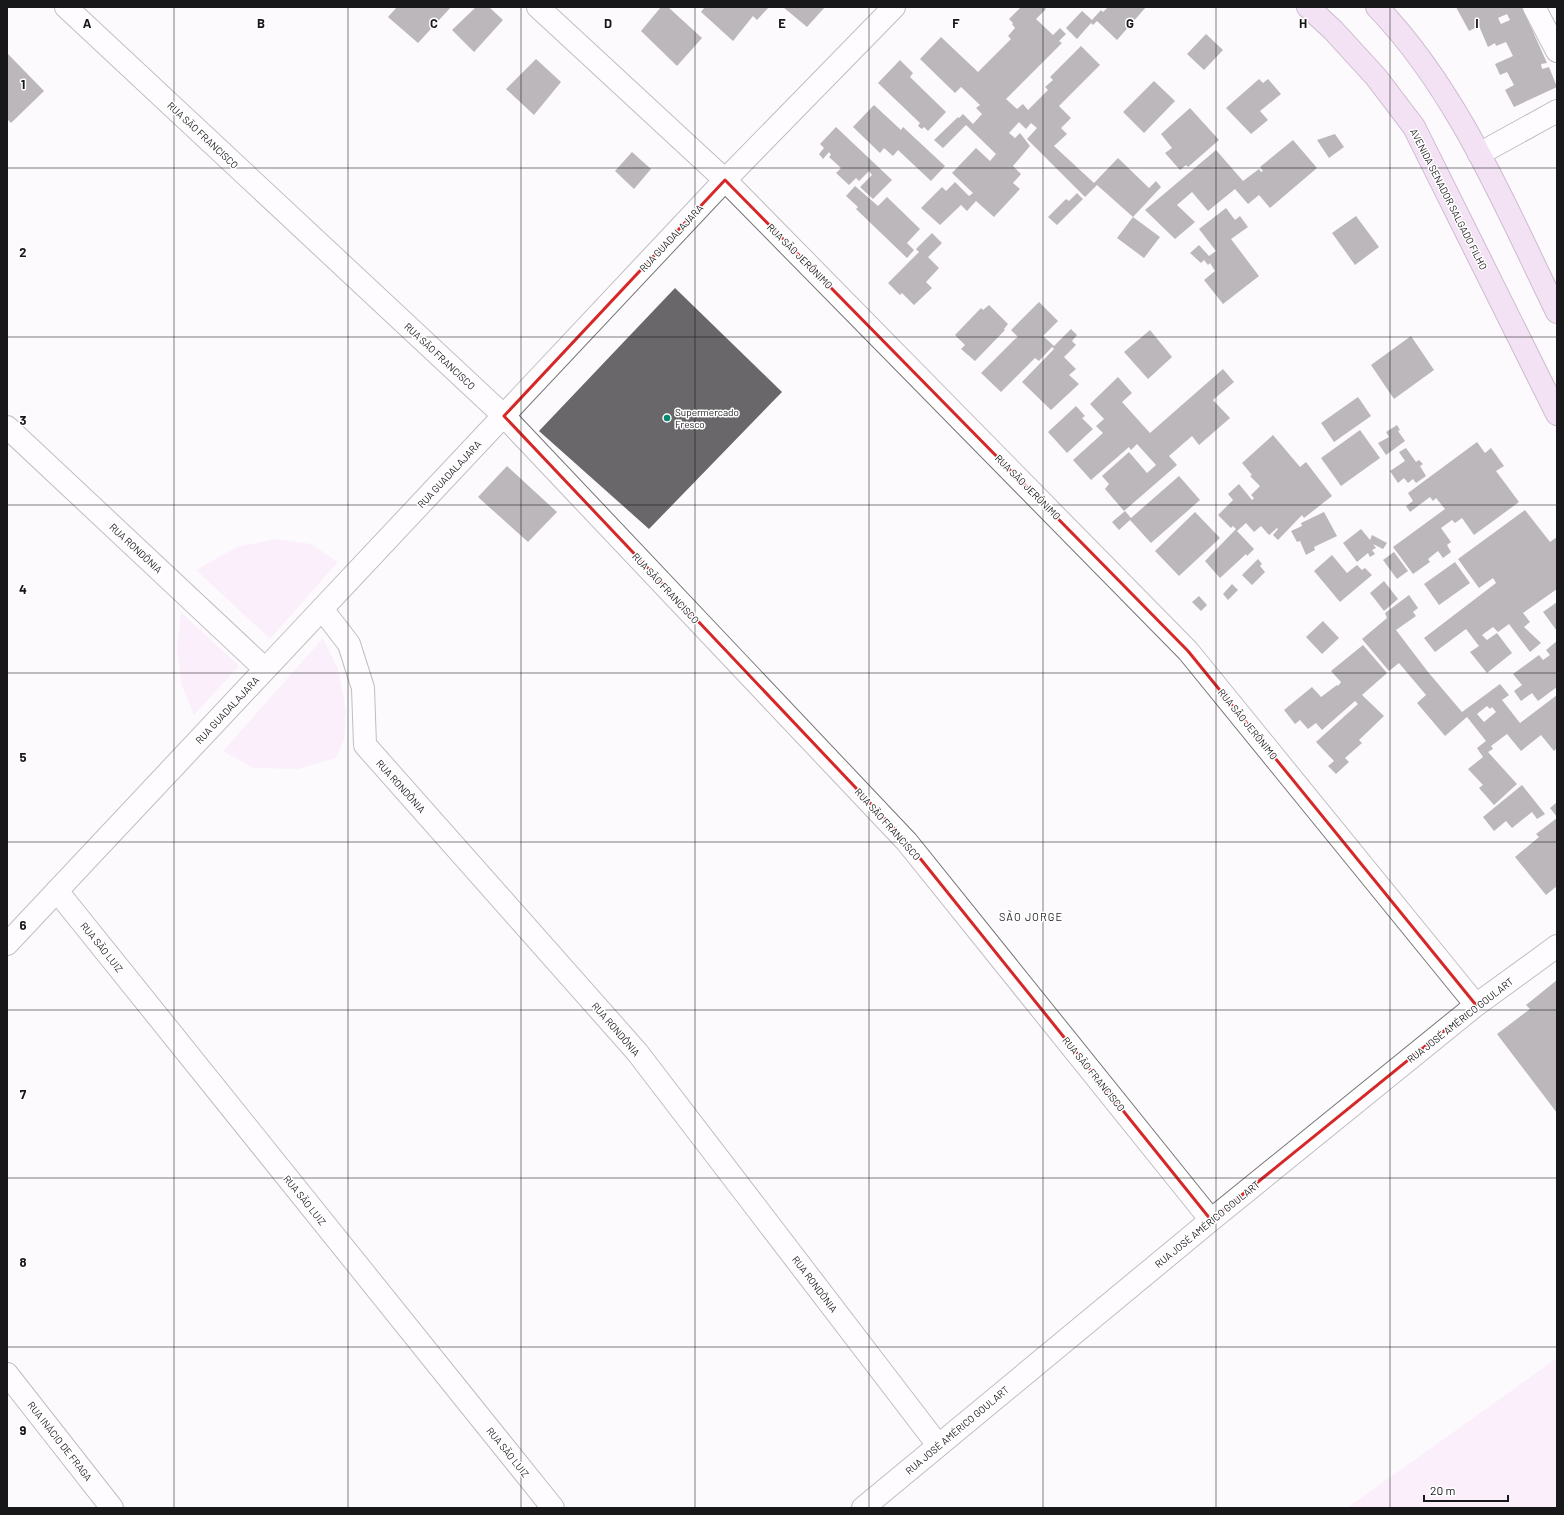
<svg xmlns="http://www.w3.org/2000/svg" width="1564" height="1515" viewBox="0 0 1564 1515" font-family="Barlow,sans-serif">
  <rect width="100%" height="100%" fill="#fdfafd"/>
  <g fill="#f8e3fa">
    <path d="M276,539l35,5 27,18 -68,77 -74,-69 41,-23z"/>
    <path d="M181,612l58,54 -45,49 -12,-29 -5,-37z"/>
    <path d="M323,638l15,31 8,41 -2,30 -8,18 -38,11 -45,-1 -30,-17z"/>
    <path d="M1557,1358v150h-210z"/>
  </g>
  <g fill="#6a676a" fill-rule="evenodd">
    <path d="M397,7h54l-33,36 -30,-26z"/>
    <path d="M476,7h13l14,13 -29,32 -22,-22z"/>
    <path d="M661,7h7l34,31 -25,28 -36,-35z"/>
    <path d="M702,7h67l-12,13 -4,-4 -20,25 -32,-29 3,-4z"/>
    <path d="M783,7h42l-18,20z"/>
    <path d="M1021,7h23l2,2 -10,10 17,16 7,-7 6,6 -7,7 3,2 -56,56 11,10 6,-5 5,6 20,-20 -3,-3 8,-7 -3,-3 31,-31 19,19 -41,41 12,12 -10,10 6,6 -13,12 40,37 24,-25 31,30 7,-7 5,6 -28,30 -36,-32 -12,12 -58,-58 10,-11 -6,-5 -5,6 -7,-7 -10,11 6,5 5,-5 10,13 -17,20 8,8 -8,9 7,6 -26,28 -18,-16 -9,10 -6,-6 -21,20 -19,-17 21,-21 4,4 9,-9 14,14 4,-3 -21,-20 24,-25 14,13 6,-7 -30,-29 -23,23 -9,-8 24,-23 1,1 4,-4 10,10 9,-10 -6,-6 4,-3 -19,-18 -6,6 -35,-34 21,-22 37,35 33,-33 -3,-3 7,-8 -3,-4 1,-1 -4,-4z"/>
    <path d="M1108,7h38l-29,33 -20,-19 -4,4 -2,-2 -14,16 -11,-11 16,-17 10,9 9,-10 2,2z"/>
    <path d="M1456,7h66l25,56 -6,1 1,5 7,-2 8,20 -43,20 -9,-17 9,-5 -7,-13 -7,3 -5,-11 18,-8 -7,-14 -10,4 -1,-3 -7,4 -9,-21 -10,5zM1507,14l3,6 -9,4 -3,-6z"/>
    <path d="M1206,34l17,16 -19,20 -17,-16z"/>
    <path d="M7,53l37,38 -33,32 -4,-4z"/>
    <path d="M536,59l25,23 -27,33 -28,-26z"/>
    <path d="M900,60l13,13 -3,4 36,35 -18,19 -4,-4 -2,2 -4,-3 2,-3 -42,-40z"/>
    <path d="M1259,79l4,4 5,-4 13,15 -21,17 8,9 -17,14 -25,-26z"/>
    <path d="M1154,81l21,20 -31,32 -21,-21z"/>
    <path d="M874,105l27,25 2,-3 42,39 -14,15 -33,-31 -5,6 -9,-8 -4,5 -27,-26z"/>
    <path d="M1190,108l29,32 -31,27 -2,-2 -6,5 -15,-17 7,-5 -11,-14z"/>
    <path d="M836,127l56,53 -19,19 -13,-12 12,-12 -3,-4 -10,10 -3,-3 -7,7 -13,-12 5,-5 -12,-11 2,-2 -2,-3 -6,7 -4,-5 5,-6 -4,-4z"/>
    <path d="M1335,134l9,13 -15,11 -12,-18z"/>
    <path d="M1293,140l24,28 -47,40 -11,-13 -11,9 -13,-15 -27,22 -16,-19 -15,13 18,17 -20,17 -30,-29 71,-60 27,31 16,-12 2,3 2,-1 -3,-4z"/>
    <path d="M632,152l19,17 -17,20 -19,-18z"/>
    <path d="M855,186l23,20 9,-9 33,32 -13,14 7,7 -7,8 -51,-49 2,-2 -12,-11z"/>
    <path d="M1077,193l6,6 -26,26 -9,-8 18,-18 3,2z"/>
    <path d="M1226,208l9,12 5,-4 8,11 -17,12 28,37 -36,28 -19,-24 11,-9 -5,-8 -2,2 -4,-5 -3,3 -11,-10 9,-8 10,11 7,-5 -17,-22z"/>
    <path d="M1356,216l23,31 -24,18 -23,-32z"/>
    <path d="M1133,217l27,20 -16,21 -27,-20z"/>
    <path d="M932,233l10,10 -14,14 11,11 -13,14 6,6 -18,17 -12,-12 -2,2 -12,-12 31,-31 -3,-3z"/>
    <path d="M675,288l107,104 -133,137 -110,-98z"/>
    <path d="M1039,302l19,19 -15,15 11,10 17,-17 6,6 -5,6 4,4 -12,12 12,12 -7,6 10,9 -28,26 -29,-28 32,-33 -2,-2 -13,14 -4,-3 -34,34 -20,-19 34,-34 3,-2 -7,-7z"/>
    <path d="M989,305l19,19 -4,5 1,1 -30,31 -14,-12 4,-4 -10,-10 26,-27 2,2z"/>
    <path d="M1150,330l22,27 -24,22 -24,-27z"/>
    <path d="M1411,336l23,34 -40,29 -23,-34z"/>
    <path d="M1223,369l11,13 -21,18 17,18 -31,27 -7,-9 -23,20 8,9 -53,46 -19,-22 4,-5 -7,-8 27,-24 18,21 9,-8 -19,-21 -6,6 -2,-3 -38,33 -18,-20 30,-27 -7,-7 8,-7 -14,-15 28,-27 14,16 -10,9 28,31z"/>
    <path d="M1358,397l13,19 -37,26 -13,-19z"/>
    <path d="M1076,406l9,10 -3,2 11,11 -26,24 -19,-21z"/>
    <path d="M1397,425l3,5 -2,1 7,10 -19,14 -8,-12 11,-6 -3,-5z"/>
    <path d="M1360,430l20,28 -39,28 -20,-28z"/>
    <path d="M1273,435l27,32 6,-5 26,34 -28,22 -2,-3 -24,25 -5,-5 5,-6 -1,-1 -8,7 -8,-9 -7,6 -8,-9 -9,8 17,18 -7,7 -1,-2 -26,24 -15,-17 31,-32 -3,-3 -2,2 -13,-13 15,-15 -5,-6 11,-10 13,16 2,-2 -3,-3 9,-9 -10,-10 2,-1 -10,-12z"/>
    <path d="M1477,442l8,11 6,-5 13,18 -8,5 23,31 -45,33 -12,-17 -7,5 -3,-3 -11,8 10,14 -4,3 4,7 -8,6 -5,-7 -10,8 2,3 -17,12 -20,-27 52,-38 -9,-11 -3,3 -3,-4 -20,15 -4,-6 7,-5 -5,-8z"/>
    <path d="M1406,448l10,14 3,-2 4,4 -3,2 6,10 -10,7 -3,-4 -5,4 -4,-5 -6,5 -8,-12 15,-10 -6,-9z"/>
    <path d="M507,466l50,46 -29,30 -50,-45z"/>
    <path d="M1179,476l21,24 -49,43 -21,-23 -11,10 -7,-8 13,-11 6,7z"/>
    <path d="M1525,510l25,32 7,-5v52l-34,24 7,9 -6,5 17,16 -11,9 -21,-28 -11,8 -5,-5 -11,8 5,5 10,-7 15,20 -25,20 -17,-21 9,-6 -13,-17 -31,23 -11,-14 72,-55 -3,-5 -14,10 -21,-29z"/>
    <path d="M1195,512l25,26 -41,38 -24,-25z"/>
    <path d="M1324,512l13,24 -23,11 1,3 -9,5 -6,-14 -3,1 -6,-11 11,-5 -1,-3z"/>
    <path d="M1361,529l9,11 2,-5 15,8 -4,6 -10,-5 3,4 -4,2 3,4 -5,3 -2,-4 -11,9 -14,-19z"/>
    <path d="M1394,552l14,19 -11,8 -14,-19z"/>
    <path d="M1332,555l15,18 10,-8 5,5 3,-2 7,7 -32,27 -26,-31z"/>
    <path d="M1258,559l4,5 -2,2 5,6 -13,13 -10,-10z"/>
    <path d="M1455,562l15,21 -31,22 -15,-21z"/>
    <path d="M1384,581l14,18 -14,12 -14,-18z"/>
    <path d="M1232,584l6,6 -10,10 -5,-6z"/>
    <path d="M1409,595l9,13 -5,4 3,4 -20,14 32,42 34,40 38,-28 9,11 -7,5 18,23 37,-28v53l-3,3 -13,-16 -20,16 -14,-17 -16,12 2,3 -5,3 29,32 -23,21 -15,-17 4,-3 -15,-16 15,-12 -6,-9 9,-7 -19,-24 -22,19 -28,-33 9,-8 -27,-32 -10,8 -27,-32 25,-21 -2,-5zM1487,706l3,3 2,-2 4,5 -12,10 -7,-8z"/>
    <path d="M1199,596l8,9 -6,6 -9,-9z"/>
    <path d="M1557,602v29l-14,-19z"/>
    <path d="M1323,621l16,17 -17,16 -16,-17z"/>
    <path d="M1557,641v46l-19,14 -6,-8 -11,8 -7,-10 8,-6 -9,-11 26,-19 4,5 7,-5 -4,-5z"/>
    <path d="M1363,645l24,28 -25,22 22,21 -25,24 3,3 -17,15 4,4 -13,12 -8,-8 6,-5 -18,-19 42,-38 -3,-3 -33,29 -6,-7 -8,6 -8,-9 -5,4 -11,-14 28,-23 9,10 16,-12 1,1 3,-4 -10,-11z"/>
    <path d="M1522,785l23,29 -8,5 -5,-7 -20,16 -6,-7 -12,10 -11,-14z"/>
    <path d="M1557,802v15l-7,-9z"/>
    <path d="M1557,818v68l-11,9 -31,-38 24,-20 -3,-3z"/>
    <path d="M1557,980v133l-60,-79 33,-25 -4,-4z"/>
  </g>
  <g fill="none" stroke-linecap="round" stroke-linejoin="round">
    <defs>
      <g id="street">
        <path d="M66,7l438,409 403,426 304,378"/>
        <path d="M538,7l187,173 463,471 288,354"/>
        <path d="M1534,7l23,44"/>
        <path d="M1479,154l78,-43"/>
        <path d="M7,427l258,242"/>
        <path d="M322,609l27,35 14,44 2,57 272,307 301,393"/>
        <path d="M57,891l496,617"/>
        <path d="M863,1508l348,-288 265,-215 81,-59"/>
      </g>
      <g id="secondary">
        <path d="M7,944l718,-764 169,-173"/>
        <path d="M7,1374l105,134"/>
      </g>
      <g id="primary">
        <path d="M1308,7l25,23 43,47 38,50 143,287"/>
        <path d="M1377,7c81,84 129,201 180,305"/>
      </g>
    </defs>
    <use href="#street" stroke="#777578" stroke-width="24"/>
    <use href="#secondary" stroke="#777578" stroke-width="24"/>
    <use href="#primary" stroke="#916f96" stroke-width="24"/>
    <use href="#street" stroke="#fff" stroke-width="22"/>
    <use href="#secondary" stroke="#fff" stroke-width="22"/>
    <use href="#primary" stroke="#e4c5e8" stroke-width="22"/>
  </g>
  <path d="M0 0H1564V1515H0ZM725,180l463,471 288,354 -265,215 -304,-378 -403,-426z" fill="#fdfafd" fill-opacity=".55" fill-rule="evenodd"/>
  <path fill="none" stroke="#d62828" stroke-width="3" stroke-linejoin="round" d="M725,180l463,471 288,354 -265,215 -304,-378 -403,-426z"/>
  <path fill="none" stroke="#181719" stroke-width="1" stroke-opacity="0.55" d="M174,7v1501M348,7v1501M521,7v1501M695,7v1501M869,7v1501M1043,7v1501M1216,7v1501M1390,7v1501M7,168h1550M7,337h1550M7,505h1550M7,673h1550M7,842h1550M7,1010h1550M7,1178h1550M7,1347h1550"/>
  <circle fill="#03896e" stroke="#fff" stroke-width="1.5" cx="667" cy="418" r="4"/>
  <g text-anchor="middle" stroke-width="3" stroke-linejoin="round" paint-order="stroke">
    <g font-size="10" fill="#181719" stroke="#fff">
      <text transform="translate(203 135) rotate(43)" y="4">RUA SÃO FRANCISCO</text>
      <text transform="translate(1449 199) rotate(63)" y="4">AVENIDA SENADOR SALGADO FILHO</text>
      <text transform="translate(671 238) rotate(-47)" y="4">RUA GUADALAJARA</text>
      <text transform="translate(800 256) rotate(45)" y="4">RUA SÃO JERÔNIMO</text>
      <text transform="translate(440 356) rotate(43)" y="4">RUA SÃO FRANCISCO</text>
      <text transform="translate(449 474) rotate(-47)" y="4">RUA GUADALAJARA</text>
      <text transform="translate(1028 487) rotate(45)" y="4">RUA SÃO JERÔNIMO</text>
      <text transform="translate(136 548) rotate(43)" y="4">RUA RONDÔNIA</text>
      <text transform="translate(666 588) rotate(47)" y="4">RUA SÃO FRANCISCO</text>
      <text transform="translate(227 710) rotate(-47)" y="4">RUA GUADALAJARA</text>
      <text transform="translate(1248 724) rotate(51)" y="4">RUA SÃO JERÔNIMO</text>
      <text transform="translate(401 786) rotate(48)" y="4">RUA RONDÔNIA</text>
      <text transform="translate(888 824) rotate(48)" y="4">RUA SÃO FRANCISCO</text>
      <text transform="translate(102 947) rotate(51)" y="4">RUA SÃO LUIZ</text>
      <text transform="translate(1460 1020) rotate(-38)" y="4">RUA JOSÉ AMÉRICO GOULART</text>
      <text transform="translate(616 1029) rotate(49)" y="4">RUA RONDÔNIA</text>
      <text transform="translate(1094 1074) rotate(51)" y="4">RUA SÃO FRANCISCO</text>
      <text transform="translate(305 1200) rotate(51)" y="4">RUA SÃO LUIZ</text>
      <text transform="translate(1207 1224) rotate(-39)" y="4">RUA JOSÉ AMÉRICO GOULART</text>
      <text transform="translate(815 1284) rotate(53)" y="4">RUA RONDÔNIA</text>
      <text transform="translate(957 1430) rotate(-40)" y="4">RUA JOSÉ AMÉRICO GOULART</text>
      <text transform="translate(60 1441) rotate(52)" y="4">RUA INÁCIO DE FRAGA</text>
      <text transform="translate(508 1452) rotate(51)" y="4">RUA SÃO LUIZ</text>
    </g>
    <g font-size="10" fill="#181719" stroke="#fff" text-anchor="start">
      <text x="675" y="416">Supermercado<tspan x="675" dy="12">Fresco</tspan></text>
    </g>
    <g font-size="11" letter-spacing="1" fill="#2a282b" stroke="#fff">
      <text x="1031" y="921">SÃO JORGE</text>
    </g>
  </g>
  <g font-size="13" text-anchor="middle" font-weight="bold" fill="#181719" stroke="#fff" stroke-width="3" stroke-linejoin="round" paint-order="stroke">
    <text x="87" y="28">A</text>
    <text x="261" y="28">B</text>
    <text x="434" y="28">C</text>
    <text x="608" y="28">D</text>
    <text x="782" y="28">E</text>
    <text x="956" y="28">F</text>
    <text x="1130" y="28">G</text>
    <text x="1303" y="28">H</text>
    <text x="1477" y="28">I</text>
    <text x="23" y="89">1</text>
    <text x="23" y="257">2</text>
    <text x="23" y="425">3</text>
    <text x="23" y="594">4</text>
    <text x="23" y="762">5</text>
    <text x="23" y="930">6</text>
    <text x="23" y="1099">7</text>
    <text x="23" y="1267">8</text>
    <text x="23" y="1435">9</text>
  </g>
  <rect width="1564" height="1515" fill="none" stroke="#181719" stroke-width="16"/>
  <path d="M1424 1495v6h84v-6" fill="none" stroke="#181719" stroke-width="2"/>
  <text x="1430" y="1495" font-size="12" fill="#181719" stroke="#ffffff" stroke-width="3" paint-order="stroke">20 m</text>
</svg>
